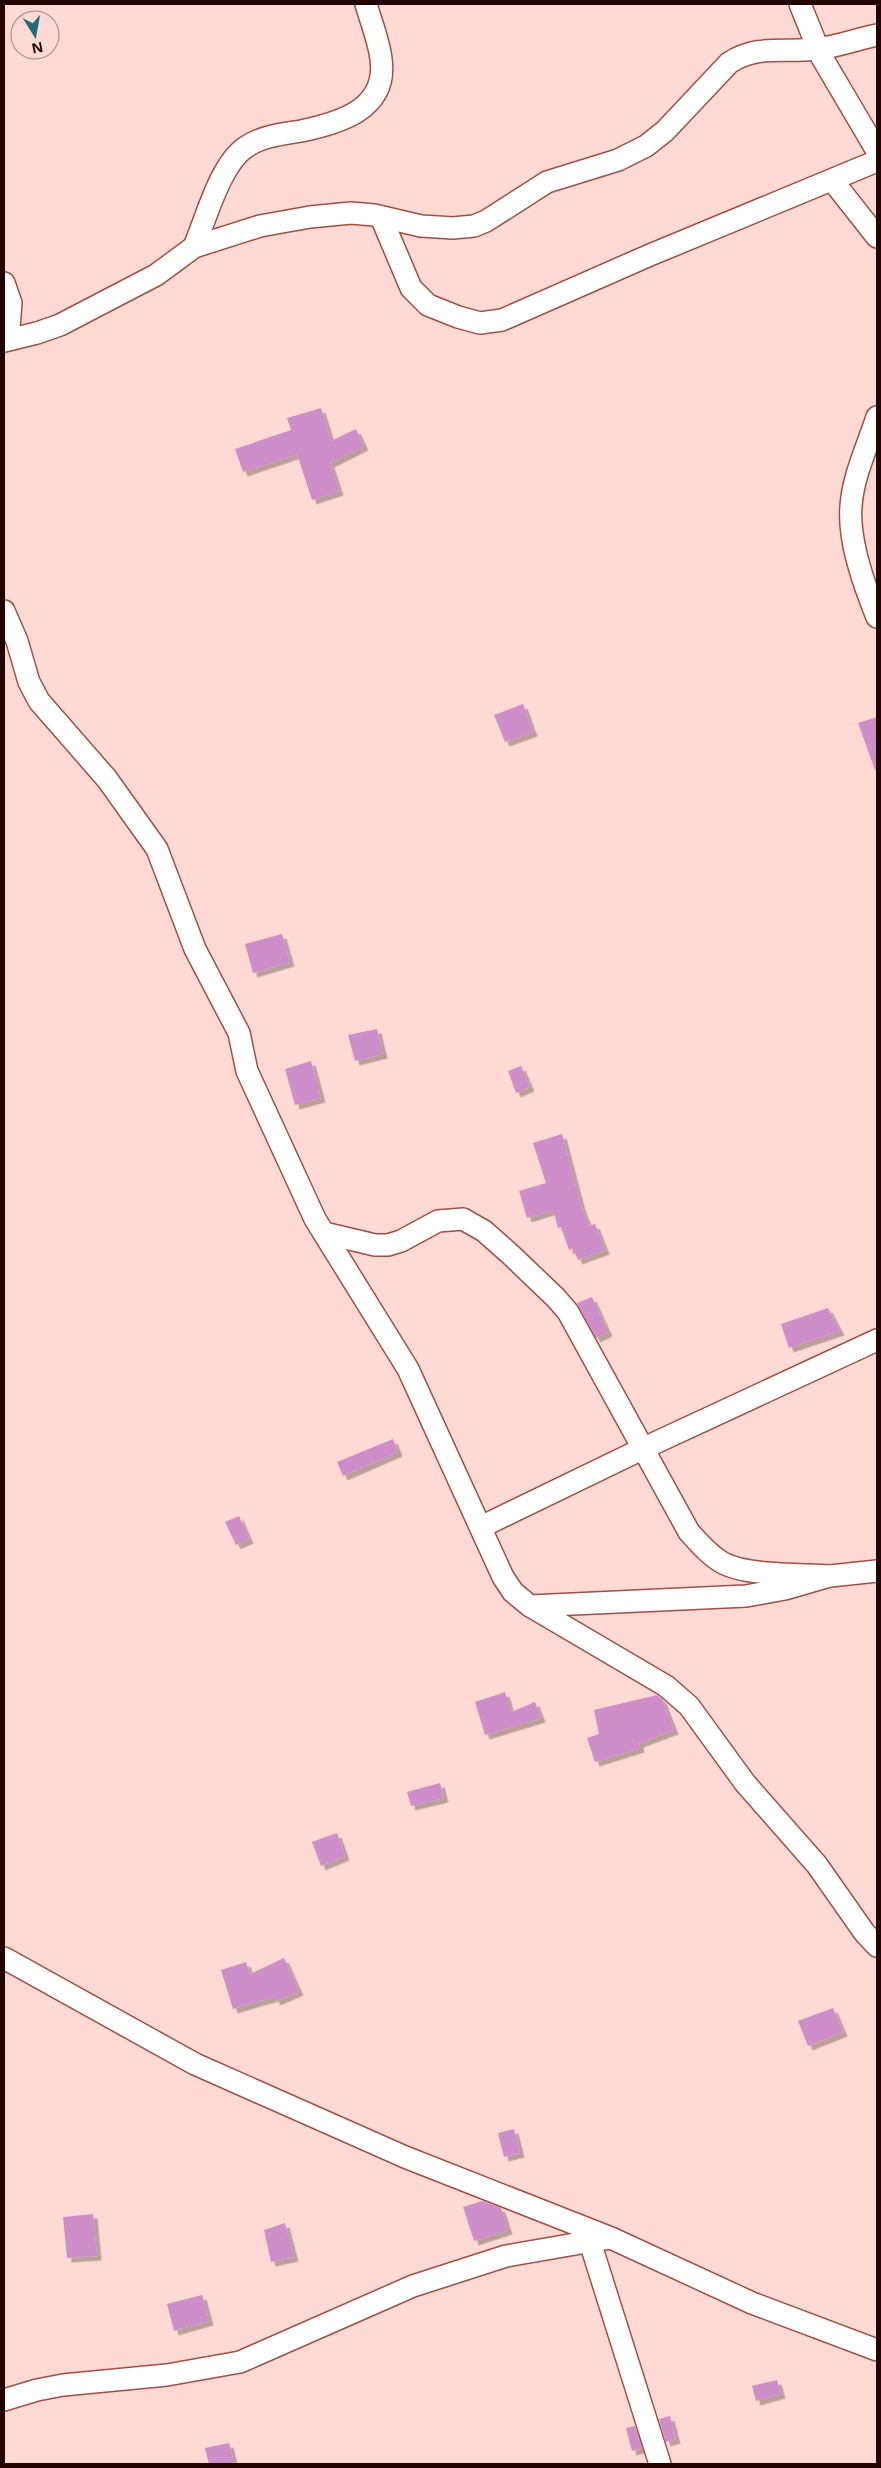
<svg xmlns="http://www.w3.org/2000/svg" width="881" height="2468" viewBox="0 0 881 2468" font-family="'Open Sans',sans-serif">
  <defs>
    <filter id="shadow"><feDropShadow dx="4.5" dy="4.5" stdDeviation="0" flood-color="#0004"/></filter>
  </defs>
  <rect width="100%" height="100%" fill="#ffd9d3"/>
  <g fill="#cd8ec9" filter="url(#shadow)">
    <path d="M321,408l10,33 25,-12 8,17 -34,17 9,28 -27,9 -15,-46 -54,18 -8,-23 56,-19 -4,-12z"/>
    <path d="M523,704l10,28 -28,10 -11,-27z"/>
    <path d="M877,717v52l-2,1 -17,-47z"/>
    <path d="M282,934l8,28 -37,11 -8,-29z"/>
    <path d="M377,1029l6,25 -28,7 -7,-26z"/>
    <path d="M311,1061l10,37 -26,7 -10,-36z"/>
    <path d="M521,1066l9,21 -14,6 -8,-22z"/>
    <path d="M562,1134l19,72 8,20 6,-2 10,26 -27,10 -5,-12 -4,2 -8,-23 -3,1 -5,-18 -26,8 -8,-27 27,-8 -13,-40z"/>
    <path d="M592,1297l16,35 -12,6 -19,-35z"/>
    <path d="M828,1308l12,23 -51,17 -8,-24z"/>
    <path d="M393,1439l5,13 -55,24 -6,-14z"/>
    <path d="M239,1516l10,23 -13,6 -11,-23z"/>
    <path d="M505,1692l6,20 24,-10 6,16 -56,17 -10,-33z"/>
    <path d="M657,1695l5,4 12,31 -35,13 1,5 -45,14 -8,-24 12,-4 -5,-24z"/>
    <path d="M440,1783l4,15 -33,8 -4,-14z"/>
    <path d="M337,1833l8,23 -24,10 -9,-24z"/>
    <path d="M284,1958l15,33 -23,10 -2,-4 -41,12 -12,-39 25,-8 4,12z"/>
    <path d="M833,2008l10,24 -35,14 -10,-25z"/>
    <path d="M514,2129l6,24 -16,4 -6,-24z"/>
    <path d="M482,2201l19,7 7,22 -34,11 -11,-34z"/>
    <path d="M93,2214l4,42 -30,2 -4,-41z"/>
    <path d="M285,2223l9,34 -23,5 -7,-32z"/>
    <path d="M202,2295l7,26 -35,10 -7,-27z"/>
    <path d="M777,2380l4,14 -25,7 -4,-15z"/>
    <path d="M670,2416l6,23 -10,3 -7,-23z"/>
    <path d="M635,2426l7,22 -10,3 -6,-23z"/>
    <path d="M229,2443l5,21h-25l-4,-16z"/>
  </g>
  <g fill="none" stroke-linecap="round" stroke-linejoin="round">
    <defs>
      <g id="minor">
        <path d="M800,4l21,52 56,95"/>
        <path d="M832,180l45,57"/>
        <path d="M381,217l30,71 17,17 30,12 22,6 22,-3 148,-65 227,-94"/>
        <path d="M194,247c12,-28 26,-83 52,-100 16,-11 37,-13 55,-16 39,-8 87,-22 80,-72 -2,-18 -10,-37 -15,-55"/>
        <path d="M4,283l7,20 -3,37"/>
        <path d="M4,341l33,-8 23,-8 96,-50 38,-28 66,-21 50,-9 41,-4 23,2 47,11 32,2 21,-2 12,-5 61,-39 71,-22 28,-14 19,-15 64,-68c29,-19 55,-10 87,-14 21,-2 41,-10 61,-14"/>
        <path d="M877,417c-9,28 -24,59 -26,89 -3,35 13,79 26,111"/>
        <path d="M4,611l13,30 12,41 10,19 68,78 50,70 38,100 44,84 8,38 68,148 93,150 95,208 10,15 17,14 136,80 23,20 56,77 72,82 47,67 13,14"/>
        <path d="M324,1233l51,12h13l13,-4 37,-20 25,-2 21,12 26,23 46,44 12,14 121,220c10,11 21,24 34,31 24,13 80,11 107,13"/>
        <path d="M481,1527l161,-78 235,-109"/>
        <path d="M530,1606l216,-10 39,-7 45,-13 47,-5"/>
        <path d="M4,1958l191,106 210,93 206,81 141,65 125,47"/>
        <path d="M590,2242l70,222"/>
        <path d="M4,2400l33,-10 26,-5 104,-10 73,-13 173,-76 93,-30 104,-18"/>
      </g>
    </defs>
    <use href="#minor" stroke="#a04f45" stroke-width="24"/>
    <use href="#minor" stroke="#fff" stroke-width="21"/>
  </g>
  <rect width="881" height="2468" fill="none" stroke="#220402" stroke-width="10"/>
  <g transform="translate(35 35) rotate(169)"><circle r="24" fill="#ffd9d3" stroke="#a7847f"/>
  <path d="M0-4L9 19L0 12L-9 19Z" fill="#226b76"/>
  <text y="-8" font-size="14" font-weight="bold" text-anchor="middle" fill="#220402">N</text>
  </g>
</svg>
